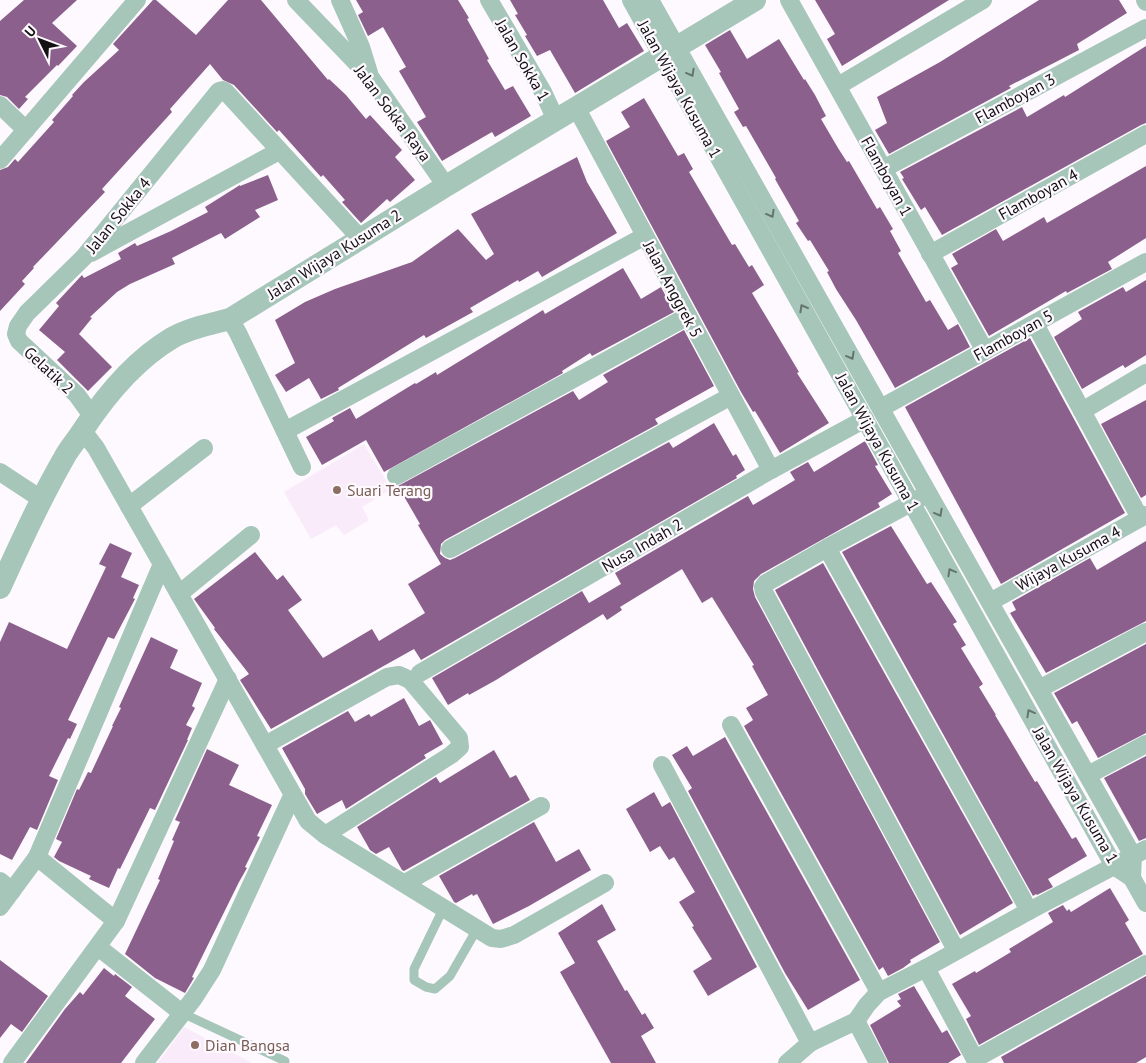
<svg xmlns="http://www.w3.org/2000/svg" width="1146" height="1063" viewBox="0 0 1146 1063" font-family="'PT Sans',sans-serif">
  <rect width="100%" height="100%" fill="#fef9fe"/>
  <g fill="#f9ebf9">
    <path d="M364,444l27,45 -29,18 7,13 -25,15 -8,-10 -25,14 -27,-47z"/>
    <path d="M184,1027l68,36h-94z"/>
  </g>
  <g fill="#8b608c">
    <path d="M24,0h53l-25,23 25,23 -19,20 -1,-1 -32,32 3,2 -9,10 -12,-12 -7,-2v-74z"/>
    <path d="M153,0h3l40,35 32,-35h33l67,80 1,-1 17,16 20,24 4,-4 32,35 -7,7 20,23 -25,22 -3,-3 -26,24 -19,-21 3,-2 -22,-25 -2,2 -42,-47 -2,2 -43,-47 -11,-5 -13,-16 -40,45 2,3 -70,77 3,3 -72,75 1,1 -12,13 3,3 -25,27v-141l8,-3 7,-8 3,3 36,-40 -2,-2 21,-24 -1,-1 12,-13 35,-32 -6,-6z"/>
    <path d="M356,0h102l11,18 -2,1 22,40 -2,1 18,30 8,-4 18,30 -36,21 -3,-5 -50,29 -25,-39 9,-5 -27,-46 7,-4 -23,-40 -15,9 -10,-21 5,-3z"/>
    <path d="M510,0h93l16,28 8,-5 17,28 -69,42 -25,-43 -13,6 -12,-20 2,-1 -12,-20 3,-1z"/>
    <path d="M815,0h134l-107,66 -15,-27 8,-5z"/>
    <path d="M1039,0h80l8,13 -50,31 2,6 -70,36 2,2 -122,66 -14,-24 12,-7 -10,-26 63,-35z"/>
    <path d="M730,30l17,29 32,-20 25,41 1,-1 10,16 11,21 -5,3 17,29 9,14 2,-1 28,48 3,-2 13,22 -3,2 11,20 -3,2 28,49 4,-2 18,30 10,-6 12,23 -75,41 -39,-68 -20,-31 -9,-17 2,-1 -19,-31 -2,1 -12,-18 3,-2 -24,-42 1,-1 -19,-33 -11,-19 -3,1 -9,-15 5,-3 -20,-36 2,-1 -16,-27z"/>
    <path d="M1146,46v77l-5,2 -199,110 -17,-28 -4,3 -19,-31 2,-1 -4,-6 122,-65 5,10 37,-22 1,2z"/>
    <path d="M644,98l34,58 6,-3 9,16 -4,3 43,73 3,-1 14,23 3,-2 12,20 -12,8 47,79 -2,1 32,50 -49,30 -25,-42 -2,1 -12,-20 -135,-251 24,-14 -9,-15z"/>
    <path d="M577,157l10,25 30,51 -75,44 -4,-6 -19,11 -1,-2 -48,28 3,4 -47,26 -2,-3 -86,53 1,2 -18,9 -12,-21 -23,14 -11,-17 20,-12 -20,-43 30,-18 30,-13 77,-27 46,-33 28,31 8,-6 -23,-40z"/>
    <path d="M1146,166v72l-38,24 4,7 -45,24 -1,-2 -77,45 -38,-68 7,-4 -6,-10 44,-25 7,12 41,-24 3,6z"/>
    <path d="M268,175l10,25 -23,10 5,7 -35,22 -4,-6 -49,25 3,6 -45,20 -13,8 -27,25 2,1 -13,16 33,33 -24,24 -31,-31 8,-8 -26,-22 20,-24 -3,-3 26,-28 2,3 37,-19 -3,-6 17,-10 2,3 34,-15 37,-19 -3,-5 35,-22v1z"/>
    <path d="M623,268l18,31 20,-12 13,25 -82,44 -2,-3 -28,18 1,2 -179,99 -18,-32 -44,25 -16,-28 28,-16 -2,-3 18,-10 6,11 59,-36 1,1 20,-12 1,3 106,-65 2,4z"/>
    <path d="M1146,280v75l-21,13 -2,-3 -41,24 -28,-52 28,-18 -4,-7 45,-25 3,5z"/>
    <path d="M684,330l30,56 -59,33 3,5 -213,116 -4,4 -1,10 5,4 5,2 5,-2 214,-116 4,6 41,-25 19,33 3,-2 9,16 -9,6 1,2 -316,182 -7,-11 -143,80 -31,-49 9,-6 -35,-45 1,-1 -21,-29 61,-47 22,28 6,-5 19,25 -14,10 35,48 49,-29 7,12 46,-28 -17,-29 33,-20 -23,-39 2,-1 -22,-38 175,-95 6,9 29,-18 -5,-7z"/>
    <path d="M1030,338l95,175 -124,71 -96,-177z"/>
    <path d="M1146,400v95l-5,3 -40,-74z"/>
    <path d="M865,441l13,24 -3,1 17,28 -14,9 2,4 -119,67 -7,7 -1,8 2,8 185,345 -30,18 1,2 -8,6 -15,8 -5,-9 -4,3 -135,-244 9,-6 -7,-12 22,-13 -16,-29 2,-1 -42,-68 -10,6 -20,-34 -62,38 2,3 -15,10 -4,-6 -107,66 -27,15 -1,-2 -20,12 -16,-27 150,-87 7,12 32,-19 -6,-11 133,-77 5,9 42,-25 -5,-8 18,-10 6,10z"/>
    <path d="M891,526l36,58 4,-2 26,40 -4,2 13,21 -5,3 22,36 -4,3 17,28h-1l40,67 2,-1 35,58 4,-2 11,19 -39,23 5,8 -16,8 -1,-1 -3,2 -191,-344z"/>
    <path d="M1146,541v80l-100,52 -36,-60 6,-3 -4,-8 78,-44 7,12z"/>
    <path d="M110,543l22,10 -11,24 18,8 -6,13 2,1 -21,40 -6,-2 -40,83 9,4 -7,15 -2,-1 -19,38 9,4 -21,50 -7,-3 -18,33 -12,-6v-212l9,-20 58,27 39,-82 -7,-3z"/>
    <path d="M823,563l190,340 -53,32 -185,-345z"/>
    <path d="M151,637l27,13 -8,18 32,15 -10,23 3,2 -9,17 6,3 -5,12h1l-33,70 -5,-2 -30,61 -2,-1 -9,20 -20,-9 2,-3 -32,-15 -5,-4 8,-15 -6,-3 21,-50 2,1 9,-18 3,1 22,-47h-1l9,-18 -2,-1z"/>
    <path d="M1146,644v89l-48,25 -21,-37 -5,3 -18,-31z"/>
    <path d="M404,698l15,28 11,-6 13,24 -19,11 2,3 -80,51 -4,-9 -25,14 -12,-20v-5l-23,-41 66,-37 7,11 14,-8 2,3z"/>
    <path d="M725,737l135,243 -52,30 -23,-37 -97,-182 4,-3 -20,-33 15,-9 6,10z"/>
    <path d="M207,749l32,16 -10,20 43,20 -15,31 3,1 -15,30 2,1 -8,14 -47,95 2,1 -9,15 -30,-15 -30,-24 35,-74 -2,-1 16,-38 -2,-1 8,-18 -5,-2z"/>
    <path d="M494,750l16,28 6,-3 14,25 -126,71 -2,-1 -13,-23 -13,7 -6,-4 -13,-23 79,-50 4,6z"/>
    <path d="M1146,756v82l-7,3 -35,-63z"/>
    <path d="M654,792l8,15 8,-5 87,165 -49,29 -15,-25 19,-12 -20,-32 2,-1 -15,-24 16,-10 -21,-35 -5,3 -9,-14 -10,6 -24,-43z"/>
    <path d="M534,822l22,40 23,-13 12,21 -62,36 -36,18 -16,-30 -4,2 -1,-2 -16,9 -2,-1 -15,-26z"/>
    <path d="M1110,888l19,32 -4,3 18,31 -164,91 -13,-26 5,-3 -19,-32 23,-13 1,2 35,-21 -2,-3 44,-27 -5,-9 15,-8 4,6 2,-2 2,3z"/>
    <path d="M602,904l14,26 -19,11 28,50 2,-1 15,25 3,-2 9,15 -13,8 15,27h-45l-51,-91 15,-9 -17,-30z"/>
    <path d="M0,960l48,36 -26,36 -11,-8 -11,14z"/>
    <path d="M104,968l10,8 1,-2 17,13 -7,9 30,23 -34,44h-95l39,-54 15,-17 3,3z"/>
    <path d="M1146,976v81l-10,6h-132l-3,-6z"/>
    <path d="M914,986l28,47 5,-3 14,25 -13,8h-59l-19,-38 31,-19 -4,-5 4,-2 -3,-5z"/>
  </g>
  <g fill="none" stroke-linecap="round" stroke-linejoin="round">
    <g stroke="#a6c6ba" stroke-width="9">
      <path d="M444,907l-30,62v11l12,7 9,2 15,-13 27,-47"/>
      <path d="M182,1013l103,48"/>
    </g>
    <g stroke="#a6c6ba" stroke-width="18">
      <path d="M296,0l75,78 75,108"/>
      <path d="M340,0l21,47 8,26"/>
      <path d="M489,0l54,92 13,28"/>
      <path d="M631,0l483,866 18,12 14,25"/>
      <path d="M650,0l483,856 -1,22"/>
      <path d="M789,0l196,351"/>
      <path d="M1145,0l1,2"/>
      <path d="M838,86l145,-86"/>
      <path d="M0,105l26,25"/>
      <path d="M576,107l195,363"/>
      <path d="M0,160l137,-160"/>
      <path d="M883,169l263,-141"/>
      <path d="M91,253l188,-102"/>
      <path d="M930,254l216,-120"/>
      <path d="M230,319l8,14 64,134"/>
      <path d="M1035,324l105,194"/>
      <path d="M881,408l265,-146"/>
      <path d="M1082,411l64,-38"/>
      <path d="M92,416l-15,-21 -58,-54 -3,-7 2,-8 9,-13 57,-56 135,-166 4,-1 3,2 134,146"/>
      <path d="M83,431l13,17 212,373 17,14 167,103 9,1 13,-4 91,-52"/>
      <path d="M285,431l360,-195"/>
      <path d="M0,472l41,27"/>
      <path d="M396,476l292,-160"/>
      <path d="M922,497l-95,51 -61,35 -3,4 1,5 192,358"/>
      <path d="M129,506l75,-58"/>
      <path d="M827,548l192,344 10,19"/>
      <path d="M450,549l281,-153"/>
      <path d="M179,594l72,-59"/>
      <path d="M990,602l156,-87"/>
      <path d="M420,673l351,-203 94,-51"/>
      <path d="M1039,689l107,-57"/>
      <path d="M731,725l148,267"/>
      <path d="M265,745l122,-68 12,-2 11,5 49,58 1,9 -9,8 -126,80"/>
      <path d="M662,765l148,278"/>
      <path d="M1088,775l58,-31"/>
      <path d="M37,857l125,-293"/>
      <path d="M0,881l12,10"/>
      <path d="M405,883l136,-77"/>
      <path d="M0,907l37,-50 79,64 -104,142"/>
      <path d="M116,921l112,-242"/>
      <path d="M98,947l84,66"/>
      <path d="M926,968l51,95"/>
      <path d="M856,1021l22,42"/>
      <path d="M975,1059l171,-95"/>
      <path d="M144,1063l50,-65 18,-28 80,-174"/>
      <path d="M787,1063l23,-20 46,-22 11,-16 12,-13 47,-24 103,-57 117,-62"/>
    </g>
    <path stroke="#a6c6ba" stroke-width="22" d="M0,588c20,-44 40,-88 64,-130 5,-10 13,-18 19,-28 23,-35 52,-70 89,-92 17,-10 39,-14 58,-19l216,-133 309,-186"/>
  </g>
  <defs><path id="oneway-chevron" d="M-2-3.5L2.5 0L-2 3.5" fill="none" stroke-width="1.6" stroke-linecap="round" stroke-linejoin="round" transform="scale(1.25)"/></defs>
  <g stroke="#64756f">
    <use href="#oneway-chevron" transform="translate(691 73) rotate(61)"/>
    <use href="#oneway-chevron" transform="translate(771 214) rotate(61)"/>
    <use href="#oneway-chevron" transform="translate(803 308) rotate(-119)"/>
    <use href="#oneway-chevron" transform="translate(851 356) rotate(61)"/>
    <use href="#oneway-chevron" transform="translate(939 513) rotate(61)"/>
    <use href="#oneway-chevron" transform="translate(951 572) rotate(-119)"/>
    <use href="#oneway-chevron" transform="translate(1030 713) rotate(-119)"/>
  </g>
  <g fill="#8d6e63" stroke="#fef9fe" stroke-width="2">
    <circle cx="337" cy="490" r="5"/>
    <circle cx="195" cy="1045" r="5"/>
  </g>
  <g text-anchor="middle" stroke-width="4.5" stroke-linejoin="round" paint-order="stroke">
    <g font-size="16" fill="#141114" stroke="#fef9fe">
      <text transform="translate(523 60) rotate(60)" y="6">Jalan Sokka 1</text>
      <text transform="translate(680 89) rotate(61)" y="6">Jalan Wijaya Kusuma 1</text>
      <text transform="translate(1015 98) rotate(-28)" y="6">Flamboyan 3</text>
      <text transform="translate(393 113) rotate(53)" y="6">Jalan Sokka Raya</text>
      <text transform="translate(887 176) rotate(61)" y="6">Flamboyan 1</text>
      <text transform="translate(1038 194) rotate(-29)" y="6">Flamboyan 4</text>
      <text transform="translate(118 215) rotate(-51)" y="6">Jalan Sokka 4</text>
      <text transform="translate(334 254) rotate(-32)" y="6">Jalan Wijaya Kusuma 2</text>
      <text transform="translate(673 289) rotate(62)" y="6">Jalan Anggrek 5</text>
      <text transform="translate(1013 335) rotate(-29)" y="6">Flamboyan 5</text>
      <text transform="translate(49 370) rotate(43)" y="6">Gelatik 2</text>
      <text transform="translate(878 442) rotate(61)" y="6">Jalan Wijaya Kusuma 1</text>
      <text transform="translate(642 545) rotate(-30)" y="6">Nusa Indah 2</text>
      <text transform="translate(1068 558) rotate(-29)" y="6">Wijaya Kusuma 4</text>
      <text transform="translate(1076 795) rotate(60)" y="6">Jalan Wijaya Kusuma 1</text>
    </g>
    <g font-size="16" fill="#785e54" stroke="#fef9fe" text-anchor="start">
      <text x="347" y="496">Suari Terang</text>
      <text x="205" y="1051">Dian Bangsa</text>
    </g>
  </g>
  <g transform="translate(40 40) rotate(312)" stroke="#fef9fe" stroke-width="4" paint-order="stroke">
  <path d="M0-4L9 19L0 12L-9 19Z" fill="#141114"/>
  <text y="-8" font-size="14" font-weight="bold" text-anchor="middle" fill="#141114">U</text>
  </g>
</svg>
